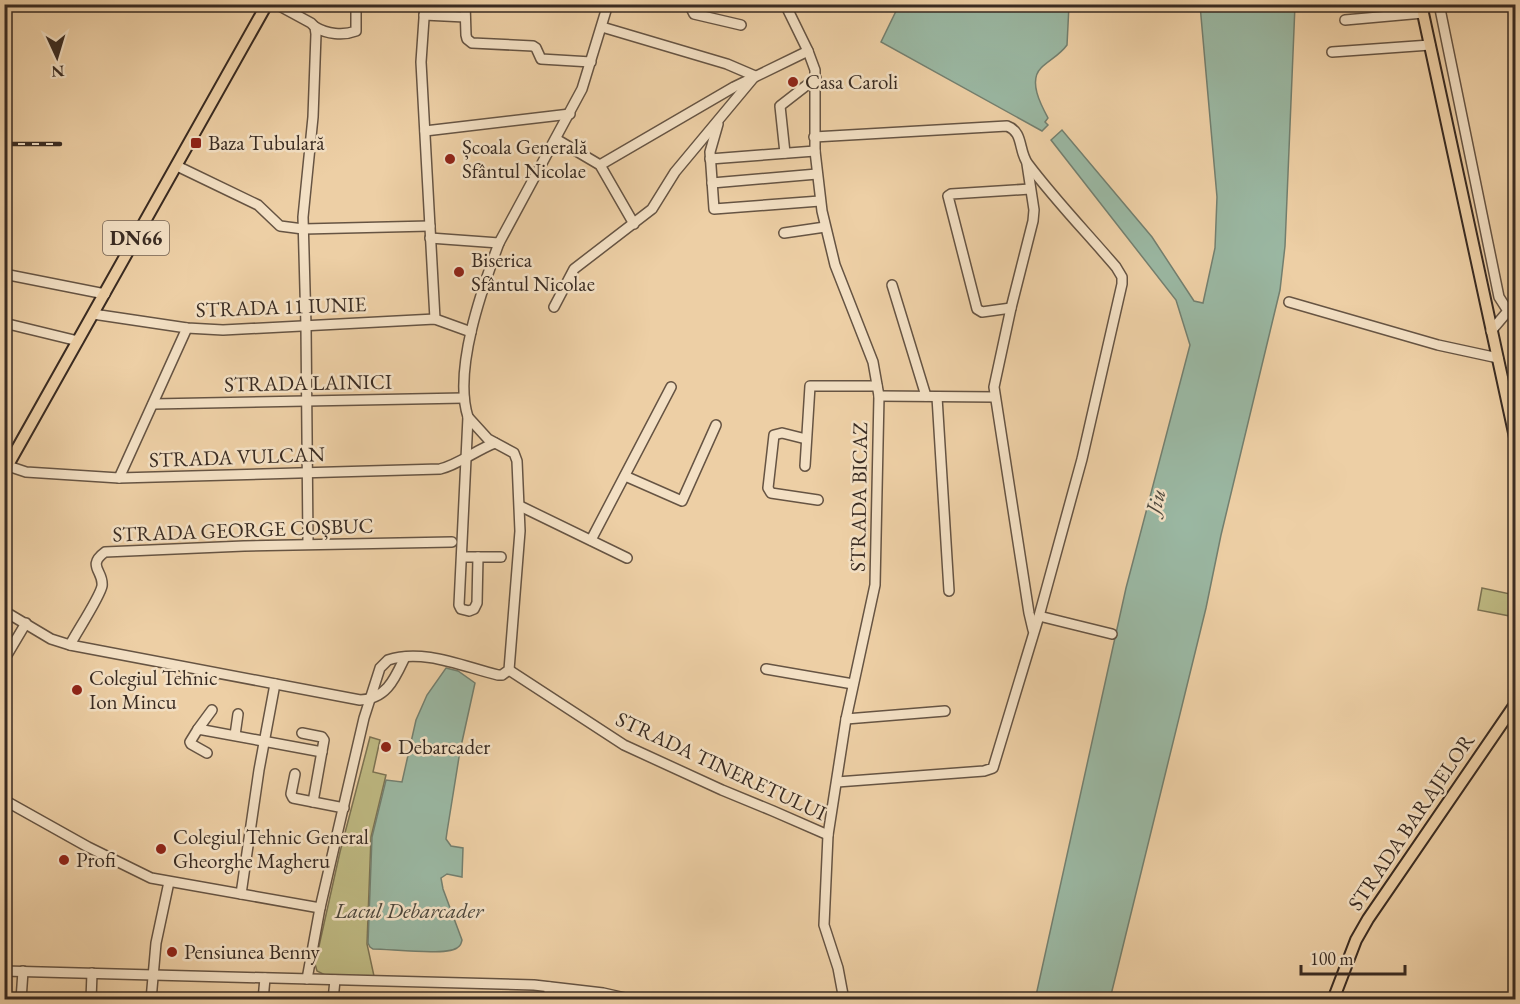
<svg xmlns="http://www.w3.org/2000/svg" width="1520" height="1004" viewBox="0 0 1520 1004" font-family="'EB Garamond',serif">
  <rect width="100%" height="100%" fill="#edcfa5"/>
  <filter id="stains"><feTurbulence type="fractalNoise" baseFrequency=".00333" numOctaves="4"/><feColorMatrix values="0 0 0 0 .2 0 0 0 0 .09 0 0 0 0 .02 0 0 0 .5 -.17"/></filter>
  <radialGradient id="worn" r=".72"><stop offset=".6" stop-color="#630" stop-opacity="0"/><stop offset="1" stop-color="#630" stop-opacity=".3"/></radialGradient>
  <g fill="#beb982" stroke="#7c7252" stroke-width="1.5">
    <path d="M1482,588l33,7v22l-37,-7z"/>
    <path d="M370,737l10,3 -7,32 13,3 -15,62 -4,107 7,32h-47l-10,-5 -2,-7 2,-9 23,-103z"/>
  </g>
  <g fill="#9ab7a2" stroke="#737f6f" stroke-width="1.5">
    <path d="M899,5h170l-2,40c-7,10 -18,15 -26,23 -13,13 0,37 7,50l-3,4 3,3 -6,6 -161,-89z"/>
    <path d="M1200,5h95l-10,241 -5,44 -59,245 -15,73 -96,391 -75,1 91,-412 64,-243 -14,-45 -125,-160 11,-10 90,107 42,64 9,2 12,-55 2,-51z"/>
    <path d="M446,668l12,3 17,12 -15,68 -13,81 -1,7 5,7 12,2 -1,29 -15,-3 -6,4 2,11 19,51c-1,4 -1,5 -5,8 -13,8 -66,1 -84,1l-3,-2 -2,-4 4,-106 14,-57 16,2 14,-62 11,-25z"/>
  </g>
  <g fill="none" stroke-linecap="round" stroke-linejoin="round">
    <defs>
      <g id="minor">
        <path d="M276,4l35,19 4,4 1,7 -3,83 -10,100 3,109 2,218"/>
        <path d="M425,4l-4,58 14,257"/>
        <path d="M465,4l1,31 1,4 5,4 61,3 3,2 5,11 50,3"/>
        <path d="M689,4l5,10 47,11"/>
        <path d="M785,4l23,47 7,19v81l7,60 13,54 38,97 6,34 -4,189 -29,134 -18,116 -4,90 14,43 6,32"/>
        <path d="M1439,4l60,293 9,14 -17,20"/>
        <path d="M424,15l41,2"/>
        <path d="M1345,20l78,-7"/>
        <path d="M315,27c12,7 28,9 41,4v-27"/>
        <path d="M1332,52l98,-7"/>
        <path d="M718,124l-8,28 4,57 106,-8"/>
        <path d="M425,131l145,-17"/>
        <path d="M814,137l193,-11c17,6 11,25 21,38 27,36 59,69 88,103l6,10v7l-40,175 -43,157 -46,152 -9,3 -147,11"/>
        <path d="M556,139l44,26 34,59"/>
        <path d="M785,153l-5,-47 36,-28"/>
        <path d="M710,159l105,-8"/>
        <path d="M1027,164l7,46 -1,11 -22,87 -17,79 35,226 4,17"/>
        <path d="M600,165l134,-78 74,-36"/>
        <path d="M177,166l81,39 22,21 23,3 127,-3"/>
        <path d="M712,183l105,-9"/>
        <path d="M784,233l41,-6"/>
        <path d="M430,238l69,5"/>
        <path d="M4,274l101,20"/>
        <path d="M892,285l34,111"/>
        <path d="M1289,302l149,43 60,13"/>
        <path d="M554,307l20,-38 78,-60 23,-37 80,-96 -28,-12 -125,-37"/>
        <path d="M1011,308l-29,4 -5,-3 -29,-113 3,-2 79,-5"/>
        <path d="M93,314l94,14 36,2 212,-11 36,13"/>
        <path d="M4,323l74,18"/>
        <path d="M879,396l116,1"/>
        <path d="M937,397l12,194"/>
        <path d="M153,404l311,-6"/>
        <path d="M468,417c-15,-47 14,-128 31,-174l83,-154 26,-85"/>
        <path d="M806,439l-24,-6 -8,2 -6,53 3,5 47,7"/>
        <path d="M8,466l18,6 93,6 321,-9c18,-4 36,-19 55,-26"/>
        <path d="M805,466l5,-80h67"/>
        <path d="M625,476l57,25 34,-76"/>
        <path d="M119,478l68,-150"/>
        <path d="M520,506l107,52"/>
        <path d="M591,540l80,-153"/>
        <path d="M462,557h39"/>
        <path d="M4,611l47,28 19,6 290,55c27,-1 35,-22 45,-43"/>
        <path d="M1039,616l73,18"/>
        <path d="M70,645c6,-12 30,-48 32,-59 2,-15 -16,-20 3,-34l139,-6 208,-4"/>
        <path d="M4,660l22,-37"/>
        <path d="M766,669l87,15"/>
        <path d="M509,670l115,75 98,45 51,21 55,24"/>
        <path d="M846,719l99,-8"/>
        <path d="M198,729l14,-19"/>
        <path d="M302,733l20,4 2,3 -11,62"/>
        <path d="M235,735l3,-21"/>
        <path d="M207,753l-16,-9 -1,-2 8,-13 124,23"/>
        <path d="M295,774l-4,20 2,4 51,10"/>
        <path d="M4,800l84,47 63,31 169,30"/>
        <path d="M241,894l18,-124 16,-86"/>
        <path d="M4,971l530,14 69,8 31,7"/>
        <path d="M307,979l13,-71 44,-190 16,-50 8,-8c35,-12 76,7 110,15h4l7,-5 11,-139 -3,-70 -3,-8 -26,-14 -20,-22 -9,188 2,4 8,2 5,-2 3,-6 1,-46"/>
        <path d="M21,1000l2,-29"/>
        <path d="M91,1000l1,-27"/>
        <path d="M151,1000l5,-57 13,-61"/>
        <path d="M263,1000l2,-22"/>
        <path d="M333,1000l2,-20"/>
        <path d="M549,1000v-13"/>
      </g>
      <g id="major">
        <path d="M1421,4l95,438"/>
        <path d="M4,472l263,-468"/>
        <path d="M1333,1000l23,-60 12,-21 148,-216"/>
      </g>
    </defs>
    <use href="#minor" stroke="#665443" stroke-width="12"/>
    <use href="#major" stroke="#392b22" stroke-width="14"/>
    <use href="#minor" stroke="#f3e0c4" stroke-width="9"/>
    <use href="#major" stroke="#edcfa5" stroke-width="10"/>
    <defs>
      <path id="rail" d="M4,144h56"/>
    </defs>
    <use href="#rail" stroke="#392b22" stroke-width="4.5"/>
    <use href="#rail" stroke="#f3e0c4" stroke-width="2" stroke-dasharray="7" stroke-linecap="butt"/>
  </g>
  <g fill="#8f2418" stroke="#f3e0c4" stroke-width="2">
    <circle cx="793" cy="82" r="6"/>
    <rect x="190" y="137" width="12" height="12" rx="3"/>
    <circle cx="450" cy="159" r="6"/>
    <circle cx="459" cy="272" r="6"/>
    <circle cx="77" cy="690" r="6"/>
    <circle cx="386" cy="747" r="6"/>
    <circle cx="161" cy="849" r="6"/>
    <circle cx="64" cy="860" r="6"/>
    <circle cx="172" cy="952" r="6"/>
  </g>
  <g text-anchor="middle" stroke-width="5" stroke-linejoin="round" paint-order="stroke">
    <rect fill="#f3e0c4" stroke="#716153" stroke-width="1.5" x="103" y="221" width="66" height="34" rx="4.5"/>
    <g font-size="20" font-weight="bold" fill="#392b22">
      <text x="136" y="245">DN66</text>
    </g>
    <g font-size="21" fill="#392b22" stroke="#f3e0c4" text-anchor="start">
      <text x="805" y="89">Casa Caroli</text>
      <text x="208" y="150">Baza Tubulară</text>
      <text x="462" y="154">Școala Generală<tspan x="462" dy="24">Sfântul Nicolae</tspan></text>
      <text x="471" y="267">Biserica<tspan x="471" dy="24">Sfântul Nicolae</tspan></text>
      <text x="89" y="685">Colegiul Tehnic<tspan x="89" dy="24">Ion Mincu</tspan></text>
      <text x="398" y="754">Debarcader</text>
      <text x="173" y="844">Colegiul Tehnic General<tspan x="173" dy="24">Gheorghe Magheru</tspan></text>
      <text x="76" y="867">Profi</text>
      <text x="184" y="959">Pensiunea Benny</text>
    </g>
    <g font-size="21" fill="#392b22" stroke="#f3e0c4">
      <text transform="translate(281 307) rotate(-2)" y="7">STRADA 11 IUNIE</text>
      <text transform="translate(308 383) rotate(-1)" y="7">STRADA LAINICI</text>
      <text transform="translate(237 457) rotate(-2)" y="7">STRADA VULCAN</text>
      <text transform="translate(859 497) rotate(-89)" y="7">STRADA BICAZ</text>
      <text transform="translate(243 530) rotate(-2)" y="7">STRADA GEORGE COȘBUC</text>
      <text transform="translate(721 766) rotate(25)" y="7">STRADA TINERETULUI</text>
      <text transform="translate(1411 822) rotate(-56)" y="7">STRADA BARAJELOR</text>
    </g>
    <g font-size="22" font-style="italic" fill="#4c473c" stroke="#f3e0c4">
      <text transform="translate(1155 501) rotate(-76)" y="8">Jiu</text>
      <text x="409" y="918">Lacul Debarcader</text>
    </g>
  </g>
  <rect width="1520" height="1004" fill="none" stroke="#edcfa5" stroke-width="24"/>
  <rect x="6" y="6" width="1508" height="992" fill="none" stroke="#392b22" stroke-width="3"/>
  <rect x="12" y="12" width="1496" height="980" fill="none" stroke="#392b22" stroke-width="1.5"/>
  <g transform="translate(57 57) rotate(176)" stroke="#f3e0c4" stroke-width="4.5" paint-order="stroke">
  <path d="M0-4.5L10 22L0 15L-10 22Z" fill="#392b22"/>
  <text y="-9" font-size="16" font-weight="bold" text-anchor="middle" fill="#392b22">N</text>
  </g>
  <path d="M1301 965v9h104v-9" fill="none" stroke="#392b22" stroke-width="3"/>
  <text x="1310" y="965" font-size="18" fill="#392b22" stroke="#f3e0c4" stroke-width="4.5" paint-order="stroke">100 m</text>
  <rect width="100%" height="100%" filter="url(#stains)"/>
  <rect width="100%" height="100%" fill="url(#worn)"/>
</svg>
